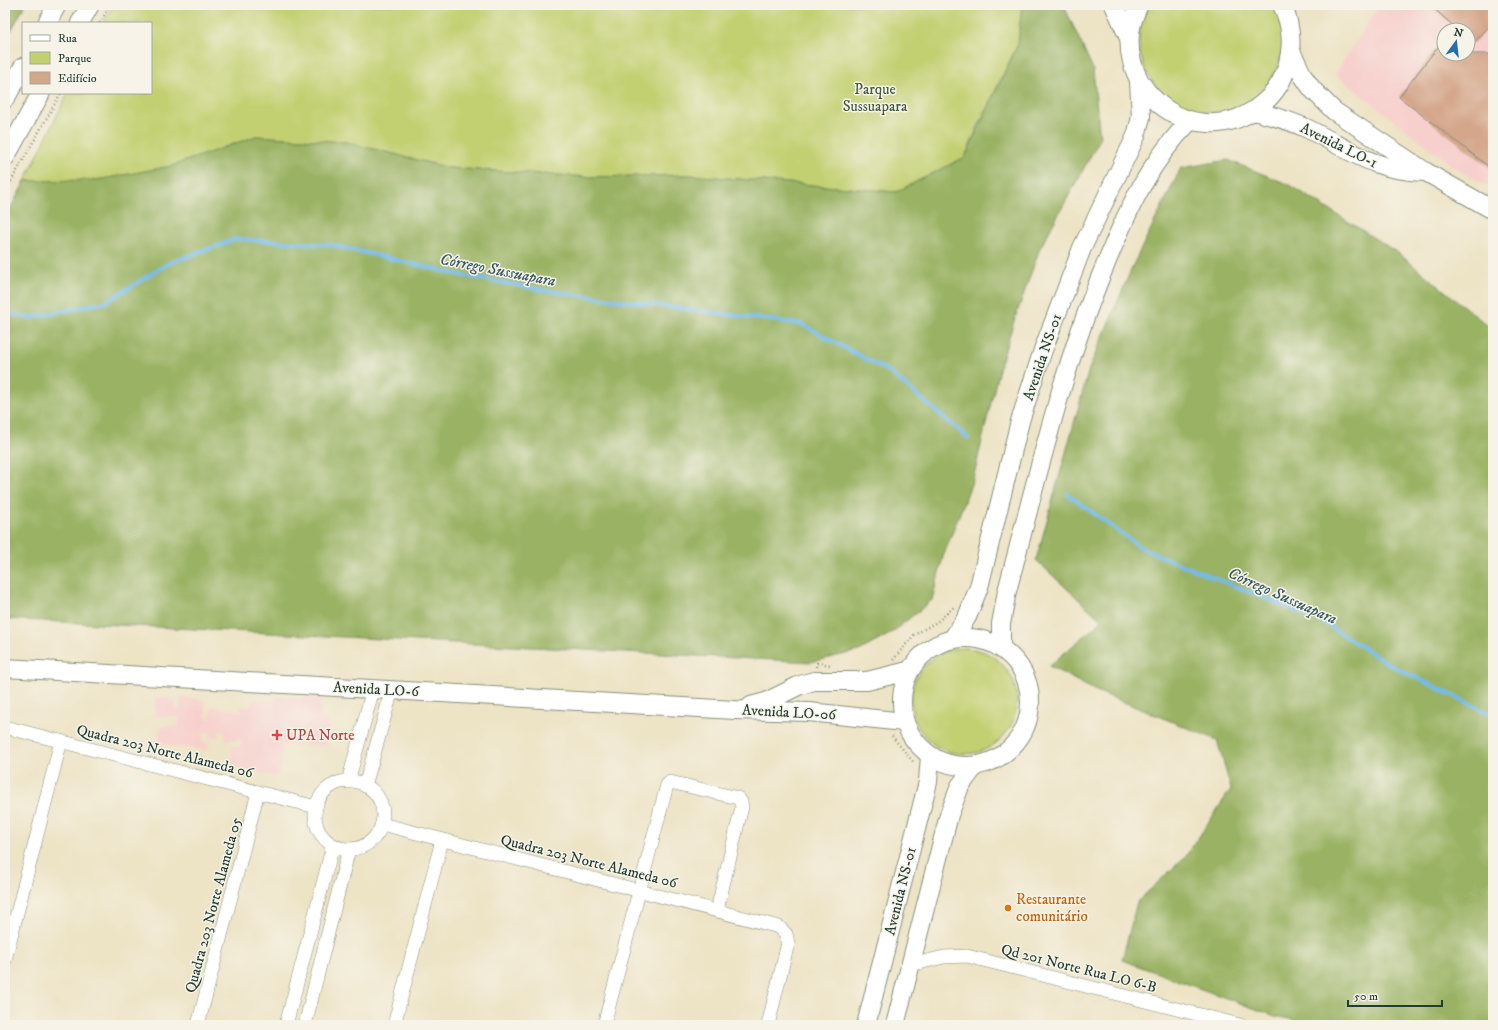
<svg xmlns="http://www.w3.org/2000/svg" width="1498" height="1030" viewBox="0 0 1498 1030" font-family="'IM FELL DW Pica',serif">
  <rect width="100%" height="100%" fill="#f7f3e8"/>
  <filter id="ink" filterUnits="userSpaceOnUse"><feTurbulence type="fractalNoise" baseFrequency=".025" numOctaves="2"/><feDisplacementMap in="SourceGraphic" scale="8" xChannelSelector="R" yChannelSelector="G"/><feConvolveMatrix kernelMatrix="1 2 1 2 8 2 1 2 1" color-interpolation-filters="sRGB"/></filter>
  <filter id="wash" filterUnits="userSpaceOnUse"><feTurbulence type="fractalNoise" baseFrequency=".012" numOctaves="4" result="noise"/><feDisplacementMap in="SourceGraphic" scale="16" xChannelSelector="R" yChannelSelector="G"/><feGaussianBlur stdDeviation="0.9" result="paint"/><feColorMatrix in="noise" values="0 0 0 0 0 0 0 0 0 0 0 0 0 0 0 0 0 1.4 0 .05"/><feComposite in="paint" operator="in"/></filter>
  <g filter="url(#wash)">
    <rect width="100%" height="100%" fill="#ede3c5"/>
    <g fill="#f7d0cd" fill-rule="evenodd">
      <path d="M1380,5h113v183l-34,-17 -124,-97zM1444,30h24v24h-24z"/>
      <path d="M156,697l19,1v12h5l1,-13 24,3v18l5,1 2,-13 28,5 1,-5 8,1 5,-7 21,1v-4l46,2v20l8,1 -2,26h-23v-8h-3l-2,8 -17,-1v19l-5,13 -46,-11 1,-20 8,1 1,-7 -16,1 1,-9 -7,-2v7l-8,1 -1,-6h-6l-2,10 7,2 -1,6 -49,-5 1,-18 18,-1 1,-9 -24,-1z"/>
    </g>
    <g fill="#c3d072" stroke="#718653">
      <path d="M114,5h908l-4,39 -40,82 -13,31 -69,35 -206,-17 -102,2 -139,-9 -103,-26 -90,-6 -84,30 -75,14 -72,1 43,-88h83v-70h-48z"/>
      <path d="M1148,5h126c2,6 7,13 8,20 7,34 -14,73 -49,84 -38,12 -83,-13 -92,-52 -4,-18 -2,-35 7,-52z"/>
      <circle cx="964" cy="701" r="53"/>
    </g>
    <g fill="#9ab264" stroke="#5c784c">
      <path d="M5,5h20l-20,37z"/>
      <path d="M1022,5h39l4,3 28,61 7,70 -60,109 -27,76 -15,49 -25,106 -30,78 -11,43 -42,34 -31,17 -48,11 -806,-43v-400l20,-38 72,-1 75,-14 84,-30 90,6 103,26 139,9 102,-2 206,17 69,-35 53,-113z"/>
      <path d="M1228,160l62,25 108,68 95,77v695h-173l-45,-9 -153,-56 15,-58 49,-46 45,-67 -14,-49 -123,-50 -45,-24 53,-45 -66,-61 53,-191 45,-106 47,-95z"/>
    </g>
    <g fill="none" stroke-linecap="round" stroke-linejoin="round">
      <g stroke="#73bbeb" stroke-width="4">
        <path d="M5,313l25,5 76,-16 63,-39 67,-24 96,6 128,30 88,16 253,33 87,47 80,67"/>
        <path d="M1067,494l76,55 178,72 71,45 101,49"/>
      </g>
    </g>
    <g id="blocks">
      <g fill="#d4a68a">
        <path d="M1430,5h63v17l-20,22 -5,-5v-9h-10z"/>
        <path d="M1444,39v15h49v116l-94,-73z"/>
      </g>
    </g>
  </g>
  <g filter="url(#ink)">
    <use href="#blocks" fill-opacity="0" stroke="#86907c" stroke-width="1"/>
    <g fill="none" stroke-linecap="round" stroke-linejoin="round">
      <defs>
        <g id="street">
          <path d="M5,727l311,80"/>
          <circle cx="349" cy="815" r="34"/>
          <path d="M348,782l25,-93"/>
          <path d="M365,786l27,-96"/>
          <path d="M382,824l397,103 7,7 2,9 -20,82"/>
          <path d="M5,960l56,-219"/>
          <path d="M910,965l34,-8 23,-1 273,69"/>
          <path d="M198,1025l60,-233"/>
          <path d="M286,1025l47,-180"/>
          <path d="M305,1025l44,-176"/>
          <path d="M394,1025l48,-185"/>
          <path d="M604,1025l63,-240 3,-3 68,16 3,4 1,5 -25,103"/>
        </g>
        <g id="secondary">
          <path d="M1114,5l15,33"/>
          <path d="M1139,5c-40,78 56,155 123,99 13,-10 20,-22 25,-37 6,-22 5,-41 -5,-62"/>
          <path d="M47,23l10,-18"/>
          <path d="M80,23l10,-18"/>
          <path d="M1291,51l12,25 9,13 22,22 92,61 67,38"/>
          <path d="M5,99l18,-32"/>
          <path d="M1254,111c18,5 35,9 52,17 45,22 66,43 120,44"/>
          <path d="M5,158l36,-65"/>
          <circle cx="966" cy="702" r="64"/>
          <path d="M953,638l14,-21 12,-30 41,-166 23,-71 39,-102 54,-112 5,-19 -2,-36"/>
          <path d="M1001,648v-24l6,-33c30,-112 55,-224 100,-330 21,-52 43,-100 83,-140"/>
          <path d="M5,668l730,42 74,2 95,10"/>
          <path d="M751,706l15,-4 34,-17 14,-4h53l41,-10"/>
          <path d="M866,1025l62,-243 2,-26"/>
          <path d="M895,1025l54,-210 11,-29 15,-20"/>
        </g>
      </defs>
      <use href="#street" stroke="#86907c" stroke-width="14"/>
      <use href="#secondary" stroke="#86907c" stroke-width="20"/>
      <g stroke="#86907c" stroke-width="2.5" stroke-dasharray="1 3" stroke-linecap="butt">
        <path d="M100,23l10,-18"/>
        <path d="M5,192l56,-99"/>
        <path d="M893,660l21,-25 23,-13 17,-15"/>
        <path d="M816,667l1,-4 15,2"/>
        <path d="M892,736l22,27"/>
      </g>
      <use href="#street" stroke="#fff" stroke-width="13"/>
      <use href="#secondary" stroke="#fff" stroke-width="18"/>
    </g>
  </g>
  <path fill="#e0444e" stroke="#f7f3e8" stroke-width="1.5" d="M275 729h4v4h4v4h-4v4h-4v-4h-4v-4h4z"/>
  <circle fill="#e8710a" stroke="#f7f3e8" stroke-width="1.5" cx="1008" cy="908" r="4"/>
  <g text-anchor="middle" stroke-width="3" stroke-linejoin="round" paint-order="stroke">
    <g font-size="15" fill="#405a40" stroke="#f7f3e8">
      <text x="875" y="94">Parque<tspan x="875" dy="17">Sussuapara</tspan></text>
    </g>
    <g font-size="15" fill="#1f3d34" stroke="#f7f3e8">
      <text transform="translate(1339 145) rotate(26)" y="5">Avenida LO-1</text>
      <text transform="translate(1042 357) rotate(-71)" y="5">Avenida NS-01</text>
      <text transform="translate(376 689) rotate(3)" y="5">Avenida LO-6</text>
      <text transform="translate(789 712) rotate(3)" y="5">Avenida LO-06</text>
      <text transform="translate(165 751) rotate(14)" y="5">Quadra 203 Norte Alameda 06</text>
      <text transform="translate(589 861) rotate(14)" y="5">Quadra 203 Norte Alameda 06</text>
      <text transform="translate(900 891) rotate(-76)" y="5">Avenida NS-01</text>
      <text transform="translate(213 905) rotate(-75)" y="5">Quadra 203 Norte Alameda 05</text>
      <text transform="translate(1079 968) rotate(14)" y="5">Qd 201 Norte Rua LO 6-B</text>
    </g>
    <g font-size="15" fill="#be3a42" stroke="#f7f3e8" text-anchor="start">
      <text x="286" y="740">UPA Norte</text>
    </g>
    <g font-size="15" fill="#c56008" stroke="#f7f3e8" text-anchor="start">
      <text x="1016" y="904">Restaurante<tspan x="1016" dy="17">comunitário</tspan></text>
    </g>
    <g font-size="16" font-style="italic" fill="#345c62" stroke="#f7f3e8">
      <text transform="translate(498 269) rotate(11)" y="6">Córrego Sussuapara</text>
      <text transform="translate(1283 595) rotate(24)" y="6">Córrego Sussuapara</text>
    </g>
  </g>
  <rect width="1498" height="1030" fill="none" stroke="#f7f3e8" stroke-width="20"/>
  <rect x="22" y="22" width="130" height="72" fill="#f7f3e8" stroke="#a1aaa0"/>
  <rect x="30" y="35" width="20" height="6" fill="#ffffff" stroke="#a1aaa0"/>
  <text x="58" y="42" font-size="12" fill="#1f3d34">Rua</text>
  <rect x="30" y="52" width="20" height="12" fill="#c3d072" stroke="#a1aaa0"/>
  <text x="58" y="62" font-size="12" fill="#1f3d34">Parque</text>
  <rect x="30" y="72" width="20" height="12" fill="#d4a68a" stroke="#a1aaa0"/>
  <text x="58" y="82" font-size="12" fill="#1f3d34">Edifício</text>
  <g transform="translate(1456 42) rotate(15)"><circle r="19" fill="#f7f3e8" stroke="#a1aaa0"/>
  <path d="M0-3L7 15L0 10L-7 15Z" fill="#1f6fb2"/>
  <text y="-6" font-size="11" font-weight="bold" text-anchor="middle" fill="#1f3d34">N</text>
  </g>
  <path d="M1348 1000v6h94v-6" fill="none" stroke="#1f3d34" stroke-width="2"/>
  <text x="1354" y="1000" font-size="12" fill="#1f3d34" stroke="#f7f3e8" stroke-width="3" paint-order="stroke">50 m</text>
</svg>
